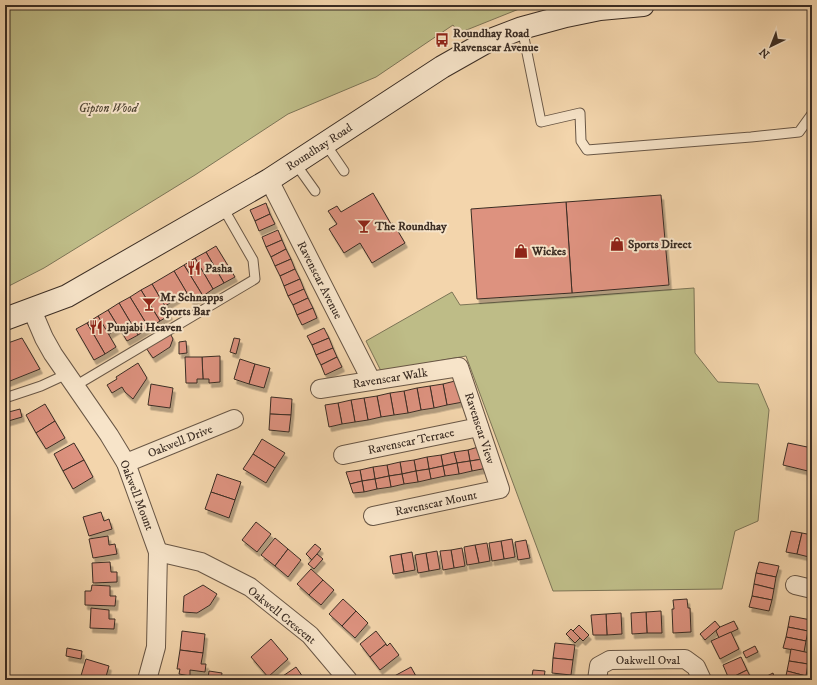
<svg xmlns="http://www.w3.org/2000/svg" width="817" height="685" viewBox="0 0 817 685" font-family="'IM FELL DW Pica',serif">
  <defs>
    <filter id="shadow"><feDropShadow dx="2.5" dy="4.5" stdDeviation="0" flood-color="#0004"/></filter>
  </defs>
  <rect width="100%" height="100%" fill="#f3d5ac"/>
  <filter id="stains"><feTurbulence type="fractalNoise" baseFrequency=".005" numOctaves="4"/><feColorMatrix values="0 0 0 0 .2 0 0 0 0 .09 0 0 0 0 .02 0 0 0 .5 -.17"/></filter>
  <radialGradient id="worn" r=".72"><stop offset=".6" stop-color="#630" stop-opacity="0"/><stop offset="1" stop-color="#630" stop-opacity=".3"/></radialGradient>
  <g fill="#bebc87" stroke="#7c7456">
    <path d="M5,5h524l-70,28 -6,-8 -77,52 -88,37 -93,61 -151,93 -39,20z"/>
    <path d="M694,288l1,65 23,29 40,2 11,26 -11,111 -23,10 -13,58 -169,2 -87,-235 -85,15 -15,-30 86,-49 8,13z"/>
  </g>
  <g fill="#dd927f" stroke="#3b2d24" filter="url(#shadow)">
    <path d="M373,193l18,31 2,-1 12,20 -33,20 -12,-20 -16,10 -15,-24 8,-5 -9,-13 9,-5 4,6z"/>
    <path d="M661,195l8,90 -97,8 -6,-91z"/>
    <path d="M566,202l6,91 -95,6 -6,-90z"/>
    <path d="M266,203l4,11 -15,7 -5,-11z"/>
    <path d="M270,214l5,10 -16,7 -4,-10z"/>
    <path d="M278,230l4,10 -16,7 -4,-10z"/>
    <path d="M282,240l4,9 -15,8 -5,-10z"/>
    <path d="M216,246l19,31 -11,6 -18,-31z"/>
    <path d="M286,249l5,10 -16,7 -4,-9z"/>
    <path d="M206,252l18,31 -11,6 -18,-31z"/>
    <path d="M195,258l18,31 -10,7 -19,-31z"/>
    <path d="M291,259l4,10 -15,7 -5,-10z"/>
    <path d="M184,265l19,31 -11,6 -18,-31z"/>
    <path d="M295,269l5,10 -16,7 -4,-10z"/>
    <path d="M174,271l13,22 -22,13 -13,-22z"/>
    <path d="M300,279l4,10 -16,7 -4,-10z"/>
    <path d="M152,284l18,31 -10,6 -19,-31z"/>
    <path d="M304,289l4,9 -15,7 -5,-9z"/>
    <path d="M141,290l19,31 -11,7 -19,-31z"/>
    <path d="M130,297l19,31 -11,7 -19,-32z"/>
    <path d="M308,298l5,10 -16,7 -4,-10z"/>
    <path d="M119,303l19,32 -11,6 -19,-31z"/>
    <path d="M313,308l4,10 -15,7 -5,-10z"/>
    <path d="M108,310l11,18 -11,7 -10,-19z"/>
    <path d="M98,316l18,31 -11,7 -18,-31z"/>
    <path d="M87,323l18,31 -11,6 -18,-31z"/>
    <path d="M324,328l5,10 -17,7 -5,-9z"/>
    <path d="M170,333l3,6 -3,8 -17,11 -7,-10z"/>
    <path d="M22,338l18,31 -35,14v-39z"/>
    <path d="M234,338l6,1 -4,15 -6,-2z"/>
    <path d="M329,338l4,10 -17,7 -4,-10z"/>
    <path d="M186,341l1,12 -8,1v-12z"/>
    <path d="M333,348l4,9 -16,8 -5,-10z"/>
    <path d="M220,356v26l-11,1v-4h-6l-1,-22z"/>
    <path d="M185,357h17l1,22h-6v4h-11z"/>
    <path d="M337,357l5,10 -17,8 -4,-10z"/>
    <path d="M240,359l15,5 -6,20 -15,-5z"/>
    <path d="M138,363l9,15 -14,21 -8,-7 -3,-5 -10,6 -5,-8 10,-6 -1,-2z"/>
    <path d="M255,364l15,4 -6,20 -15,-4z"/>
    <path d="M455,381l8,21 -16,3 -4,-21z"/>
    <path d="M151,384l22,4 -3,20 -22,-3z"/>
    <path d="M443,384l4,21 -13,3 -4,-22z"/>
    <path d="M430,386l4,22 -13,2 -4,-22z"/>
    <path d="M417,388l4,22 -13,3 -4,-22z"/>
    <path d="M404,391l4,22 -14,2 -4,-22z"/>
    <path d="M390,393l4,22 -13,2 -4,-21z"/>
    <path d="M377,396l4,21 -13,3 -4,-22z"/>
    <path d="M271,397l21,2 -1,16 -21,-1z"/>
    <path d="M364,398l4,22 -13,2 -4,-22z"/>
    <path d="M351,400l4,22 -13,2 -4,-21z"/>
    <path d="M338,403l4,21 -13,3 -4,-22z"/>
    <path d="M45,404l10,17 -19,12 -10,-18z"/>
    <path d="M20,409l2,8 -17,5v-9z"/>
    <path d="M270,414l21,1 -2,17 -20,-2z"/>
    <path d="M55,421l10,17 -19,11 -10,-16z"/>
    <path d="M262,439l23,14 -10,15 -22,-14z"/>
    <path d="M74,443l10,17 -21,11 -9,-17z"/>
    <path d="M788,443l24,5v24l-29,-7z"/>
    <path d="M478,447l5,12 -13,2 -2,-11z"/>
    <path d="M468,450l2,11 -13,2 -3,-11z"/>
    <path d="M454,452l3,11 -14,3 -2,-11z"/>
    <path d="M253,454l22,14 -9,15 -23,-14z"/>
    <path d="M441,455l2,11 -14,3 -2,-12z"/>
    <path d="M427,457l2,12 -13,2 -2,-11z"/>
    <path d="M483,459l4,9 -15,3 -2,-10z"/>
    <path d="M84,460l9,17 -20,12 -10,-18z"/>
    <path d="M414,460l2,11 -14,3 -2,-12z"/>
    <path d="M470,461l2,10 -13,3 -2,-11z"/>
    <path d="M400,462l2,12 -13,2 -2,-11z"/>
    <path d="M457,463l2,11 -14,2 -2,-10z"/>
    <path d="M387,465l2,11 -14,3 -2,-12z"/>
    <path d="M443,466l2,10 -14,3 -2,-10z"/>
    <path d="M373,467l2,12 -13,2 -2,-11z"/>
    <path d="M429,469l2,10 -13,3 -2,-11z"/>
    <path d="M360,470l2,11 -12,3 -4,-12z"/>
    <path d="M416,471l2,11 -14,2 -2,-10z"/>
    <path d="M217,474l24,8 -6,18 -24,-8z"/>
    <path d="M402,474l2,10 -13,3 -2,-11z"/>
    <path d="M389,476l2,11 -14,2 -2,-10z"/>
    <path d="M375,479l2,10 -13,3 -2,-11z"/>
    <path d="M362,481l2,11 -11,1 -3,-9z"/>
    <path d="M211,492l24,8 -6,18 -24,-9z"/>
    <path d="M101,512l3,9 5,-2 3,10 -23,7 -6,-19z"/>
    <path d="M256,522l15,12 -14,18 -15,-12z"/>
    <path d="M791,531l11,2 -5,21 -11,-2z"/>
    <path d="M802,533l10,2 -3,22 -12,-3z"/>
    <path d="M108,536l1,9 6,-1 2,10 -24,4 -4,-19z"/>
    <path d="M275,538l13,11 -13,17 -14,-11z"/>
    <path d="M512,539l3,18 -11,2 -3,-18z"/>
    <path d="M526,540l4,18 -12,2 -3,-18z"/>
    <path d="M501,541l3,18 -12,2 -3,-18z"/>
    <path d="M487,543l3,18 -11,2 -4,-18z"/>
    <path d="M315,544l6,5 -9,11 -6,-6z"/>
    <path d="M475,545l4,18 -12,2 -3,-18z"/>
    <path d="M462,548l3,18 -11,2 -3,-18z"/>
    <path d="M288,549l13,11 -13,17 -13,-11z"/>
    <path d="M451,550l3,18 -11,2 -3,-19z"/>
    <path d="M437,551l3,18 -11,2 -3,-18z"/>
    <path d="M412,552l3,18 -11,2 -3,-18z"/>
    <path d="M426,553l3,18 -11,2 -3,-18z"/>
    <path d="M317,554l6,5 -9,10 -6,-5z"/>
    <path d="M401,554l3,18 -11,2 -3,-18z"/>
    <path d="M110,562l1,10h6v10l-24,1 -1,-20z"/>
    <path d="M759,562l20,4 -3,11 -20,-4z"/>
    <path d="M311,569l12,11 -14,15 -12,-11z"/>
    <path d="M756,573l20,4 -2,12 -20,-5z"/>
    <path d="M323,580l11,10 -13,15 -12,-10z"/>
    <path d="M754,584l20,5 -2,11 -20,-4z"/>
    <path d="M92,585l18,1v10h6l-1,10 -30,-1v-14h6z"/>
    <path d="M203,585l14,9 -7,11 -13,8 -14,-1 1,-16z"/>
    <path d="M752,596l20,4 -3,11 -20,-4z"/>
    <path d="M343,599l13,12 -14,15 -13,-12z"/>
    <path d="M687,599l1,9h2l1,24 -18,1 -1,-24h2l-1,-9z"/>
    <path d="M91,608l18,2v9h6l-1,10 -24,-1z"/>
    <path d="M356,611l12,12 -13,15 -13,-12z"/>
    <path d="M661,611l1,22h-15l-1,-21z"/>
    <path d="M646,612l1,21 -15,1 -1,-21z"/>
    <path d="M621,613l1,21 -15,1 -1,-21z"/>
    <path d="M606,614l1,21h-14l-2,-20z"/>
    <path d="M790,616l21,4 -3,11 -20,-4z"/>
    <path d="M715,621l5,6 -15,13 -5,-6z"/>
    <path d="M734,621l4,8 -19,9 -3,-7 4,-4z"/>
    <path d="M579,625l10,10 -6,6 -10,-10z"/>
    <path d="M788,627l20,4 -2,10 -20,-4z"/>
    <path d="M571,629l9,9 -5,5 -9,-9z"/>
    <path d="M182,631l23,3 -2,19 -23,-3z"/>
    <path d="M376,631l10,13 -16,13 -10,-13z"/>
    <path d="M731,632l8,17 -19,10 -9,-18z"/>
    <path d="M786,637l20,4 -2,11 -21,-4z"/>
    <path d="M271,639l17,20 -20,18 -17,-20z"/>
    <path d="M390,643l9,12 -19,15 -10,-13 16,-13 1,2z"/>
    <path d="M555,643l20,2 -2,15 -20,-2z"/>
    <path d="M755,646l3,6 -12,6 -3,-6z"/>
    <path d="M67,648l15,3 -1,8 -15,-3z"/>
    <path d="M791,649l19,4 -2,11 -19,-3z"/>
    <path d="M180,650l23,3 -2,11h5l-1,8 -15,-2v6l-11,-2 1,-5h-3z"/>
    <path d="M741,657l6,13 -18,9 -6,-14z"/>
    <path d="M553,658l20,2 -2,15 -19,-2z"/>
    <path d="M86,659l23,7 -4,14 -25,-1z"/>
    <path d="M789,661l19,3 -2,12 -19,-5z"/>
    <path d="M296,667l9,13h-24l-1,-2z"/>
    <path d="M411,667l7,13h-31z"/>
    <path d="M533,670l12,1 -1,7 -12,-2z"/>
    <path d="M747,670l5,10h-22l-1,-1z"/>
    <path d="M209,671l13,2 -1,7 -13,-2z"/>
    <path d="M787,671l19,5 -1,4h-20z"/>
    <path d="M773,673l2,7h-13l-1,-1z"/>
  </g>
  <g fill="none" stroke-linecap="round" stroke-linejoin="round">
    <defs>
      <g id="lane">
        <path d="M522,28l19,94 39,-9 1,28 6,9 164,-13 48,-5 13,-18"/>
        <path d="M325,143l19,28"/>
        <path d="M295,163l20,28"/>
        <path d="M75,386l180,-107 -2,-19 -31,-54"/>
        <path d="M5,398l36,-12 26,-12"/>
      </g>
      <g id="street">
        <path d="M269,180l102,200"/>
        <path d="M32,310l12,28 9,16 56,81 17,28 32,89 -2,95 -9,33"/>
        <path d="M320,389l139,-22 41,122 -127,27"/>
        <path d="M343,455l136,-28"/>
        <path d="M126,463l108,-44"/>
        <path d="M158,552l43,10 49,25 60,48 38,45"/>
        <path d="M795,585l17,4"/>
        <path d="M597,680l2,-14 11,-6 75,-1 11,8 6,13"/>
      </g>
      <path id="secondary" d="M5,319l62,-23 202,-116 173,-113 46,-26 34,-13 44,-12 34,-7 43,-4"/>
    </defs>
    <use href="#lane" stroke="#695746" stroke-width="11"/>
    <use href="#street" stroke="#695746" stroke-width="20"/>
    <use href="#secondary" stroke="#3b2d24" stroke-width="24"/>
    <use href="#lane" stroke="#f7e4c9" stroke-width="9"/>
    <use href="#street" stroke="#f7e4c9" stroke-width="18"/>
    <use href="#secondary" stroke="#f7e4c9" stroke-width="22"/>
  </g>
  <defs>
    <symbol id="bus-bare" viewBox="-9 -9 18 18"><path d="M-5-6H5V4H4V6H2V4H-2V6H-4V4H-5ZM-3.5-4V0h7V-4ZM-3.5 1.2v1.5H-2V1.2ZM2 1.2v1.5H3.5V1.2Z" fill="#8f2418" stroke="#f7e4c9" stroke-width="2.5" paint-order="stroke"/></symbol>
    <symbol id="bar-bare" viewBox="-9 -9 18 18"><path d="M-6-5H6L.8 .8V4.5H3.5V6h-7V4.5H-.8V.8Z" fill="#8f2418" stroke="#f7e4c9" stroke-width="2.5" paint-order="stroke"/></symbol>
    <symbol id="shop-bare" viewBox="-9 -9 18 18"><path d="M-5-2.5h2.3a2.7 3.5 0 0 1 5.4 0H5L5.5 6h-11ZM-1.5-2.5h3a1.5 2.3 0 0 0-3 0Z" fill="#8f2418" stroke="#f7e4c9" stroke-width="2.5" paint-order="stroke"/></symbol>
    <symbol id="restaurant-bare" viewBox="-9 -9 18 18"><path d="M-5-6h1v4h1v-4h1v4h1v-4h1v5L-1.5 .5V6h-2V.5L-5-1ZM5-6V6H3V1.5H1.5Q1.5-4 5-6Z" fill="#8f2418" stroke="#f7e4c9" stroke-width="2.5" paint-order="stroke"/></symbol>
  </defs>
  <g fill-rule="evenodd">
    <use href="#bus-bare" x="432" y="30" width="20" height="20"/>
    <use href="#bar-bare" x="354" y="216" width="20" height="20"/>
    <use href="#shop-bare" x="607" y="234" width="20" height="20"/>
    <use href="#shop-bare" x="511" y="241" width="20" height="20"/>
    <use href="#restaurant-bare" x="184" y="258" width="20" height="20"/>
    <use href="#bar-bare" x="139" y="294" width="20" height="20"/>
    <use href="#restaurant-bare" x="86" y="317" width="20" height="20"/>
  </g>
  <g text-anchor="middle" stroke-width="4" stroke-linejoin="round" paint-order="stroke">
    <g font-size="12" font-weight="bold" fill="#3b2d24" stroke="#f7e4c9" text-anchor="start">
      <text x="453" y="37">Roundhay Road<tspan x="453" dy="14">Ravenscar Avenue</tspan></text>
      <text x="375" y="230">The Roundhay</text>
      <text x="628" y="248">Sports Direct</text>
      <text x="532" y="255">Wickes</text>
      <text x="205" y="272">Pasha</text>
      <text x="160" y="301">Mr Schnapps<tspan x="160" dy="14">Sports Bar</tspan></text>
      <text x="107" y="331">Punjabi Heaven</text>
    </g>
    <g font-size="12" font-style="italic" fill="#554a38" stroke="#f7e4c9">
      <text x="108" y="112">Gipton Wood</text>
    </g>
    <g font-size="12" fill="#3b2d24" stroke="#f7e4c9">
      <text transform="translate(319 147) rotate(-33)" y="4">Roundhay Road</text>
      <text transform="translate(320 280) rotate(63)" y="4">Ravenscar Avenue</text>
      <text transform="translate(390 378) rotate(-9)" y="4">Ravenscar Walk</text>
      <text transform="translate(480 428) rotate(72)" y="4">Ravenscar View</text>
      <text transform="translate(180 441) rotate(-22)" y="4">Oakwell Drive</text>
      <text transform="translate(411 441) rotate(-12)" y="4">Ravenscar Terrace</text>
      <text transform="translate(137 495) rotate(69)" y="4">Oakwell Mount</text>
      <text transform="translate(436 503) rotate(-12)" y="4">Ravenscar Mount</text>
      <text transform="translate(282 615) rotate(39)" y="4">Oakwell Crescent</text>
      <text x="648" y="664">Oakwell Oval</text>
    </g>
  </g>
  <rect width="817" height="685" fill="none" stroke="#f3d5ac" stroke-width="20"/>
  <rect x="6" y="6" width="805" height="673" fill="none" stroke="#3b2d24" stroke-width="2"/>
  <rect x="10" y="10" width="797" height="665" fill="none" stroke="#3b2d24"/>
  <g transform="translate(771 46) rotate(223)" stroke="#f7e4c9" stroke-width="3" paint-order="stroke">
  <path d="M0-3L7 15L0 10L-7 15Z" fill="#3b2d24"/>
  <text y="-6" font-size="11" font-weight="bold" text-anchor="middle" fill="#3b2d24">N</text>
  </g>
  <rect width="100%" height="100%" filter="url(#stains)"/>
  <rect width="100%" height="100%" fill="url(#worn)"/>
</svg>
